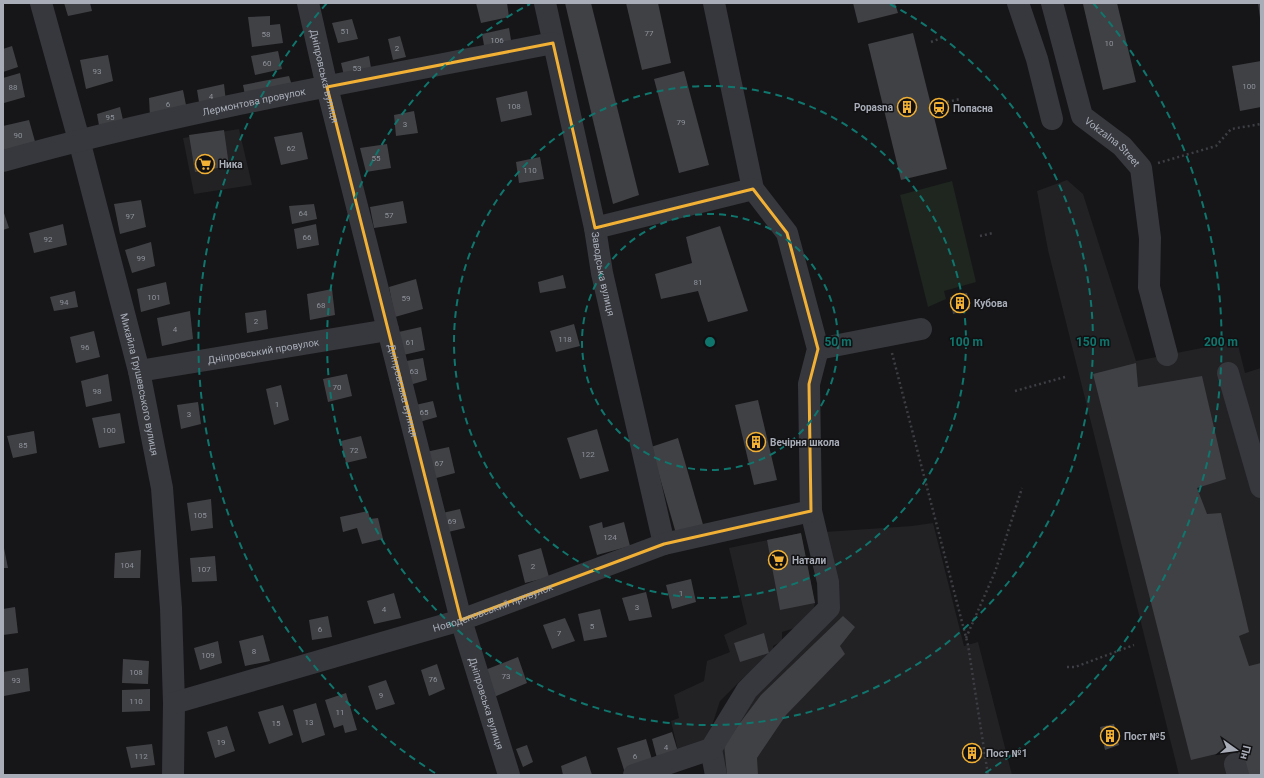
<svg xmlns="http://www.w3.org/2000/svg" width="1264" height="778" viewBox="0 0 1264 778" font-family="Roboto,sans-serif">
  <rect width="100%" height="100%" fill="#161618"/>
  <g fill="#222225">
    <path d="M239,129l13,56 -58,9 -11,-56z"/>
    <path d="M1067,180l16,14 53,167 101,-20 8,32 16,-5v407h-82l-131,-525 -11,-59z"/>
    <path d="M933,523l31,123 14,-4 34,133h-290l-5,-19 35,-61 78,-81 -5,-82 87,-6z"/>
    <path d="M801,533l14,70 -2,8 -12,15 -19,6v9l-9,5 1,10 -32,23 -22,22 -15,46 -26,8 -8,-34 8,-3 -5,-23 30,-14 3,-20 23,-9 -6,-17 23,-11 -18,-76z"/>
  </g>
  <path fill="#1e261f" d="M952,181l24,101 -32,9 2,8 -18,8 -28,-112z"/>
  <g fill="#404145">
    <path d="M64,3h26l2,8 -24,5z"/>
    <path d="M476,3h31l2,14 -28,6z"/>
    <path d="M565,3h26l48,192 -26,9z"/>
    <path d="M626,3h32l13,60 -29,7z"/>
    <path d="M853,3h42l3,10 -40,10z"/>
    <path d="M1087,3h30l19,79 -33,8 -20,-86z"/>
    <path d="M1258,3h3v15h-1z"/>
    <path d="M270,16v9l10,-1 3,19 -31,4 -4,-30z"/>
    <path d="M352,19l6,20 -20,4 -6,-20z"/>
    <path d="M509,28l3,18 -27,5 -3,-17z"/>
    <path d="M913,33l34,136 -46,11 -33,-136z"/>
    <path d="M400,36l6,21 -13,3 -5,-21z"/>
    <path d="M12,46l6,21 -15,5v-23z"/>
    <path d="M278,51l4,18 -27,6 -4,-19z"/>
    <path d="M108,55l5,26 -27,8 -6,-29z"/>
    <path d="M369,56l3,18 -27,6 -4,-17z"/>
    <path d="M1261,61v46l-21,4 -8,-45z"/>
    <path d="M684,71l25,94 -30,8 -25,-94z"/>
    <path d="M20,73l5,24 -21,6 -1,-25z"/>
    <path d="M289,76l4,13 -47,11 -3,-15z"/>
    <path d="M224,84l2,18 -26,6 -3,-18z"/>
    <path d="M183,90l4,20 -37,7 -1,-19z"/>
    <path d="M527,91l5,24 -31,7 -5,-24z"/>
    <path d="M120,107l3,13 -23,11 -3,-17z"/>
    <path d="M414,111l4,22 -22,3 -2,-21z"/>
    <path d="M29,120l7,25 -31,8 -2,-9v-18z"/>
    <path d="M224,130l5,36 -34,6 -6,-37z"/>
    <path d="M302,132l6,27 -27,6 -7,-28z"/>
    <path d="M387,144l4,24 -25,4 -6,-24z"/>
    <path d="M540,157l4,22 -25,4 -3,-21z"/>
    <path d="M141,200l5,27 -26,7 -6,-30z"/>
    <path d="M403,201l4,22 -33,5 -4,-21z"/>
    <path d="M314,204l3,15 -25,5 -3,-18z"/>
    <path d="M3,210l6,18 -6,2z"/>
    <path d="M63,224l4,21 -33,8 -5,-20z"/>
    <path d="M316,224l3,21 -22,4 -3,-20z"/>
    <path d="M720,226l28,85 -40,11 -10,-31 -37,8 -6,-25 37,-11 -6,-26z"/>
    <path d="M151,242l4,24 -23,7 -7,-23z"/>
    <path d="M563,275l3,13 -26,5 -2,-11z"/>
    <path d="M416,279l7,30 -28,8 -6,-30z"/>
    <path d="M166,282l4,22 -29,8 -4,-23z"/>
    <path d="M332,289l3,26 -25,5 -3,-26z"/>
    <path d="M75,291l3,16 -24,4 -4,-14z"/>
    <path d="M967,293l3,16 -17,5 -3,-17z"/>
    <path d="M266,310l2,19 -21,4 -2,-20z"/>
    <path d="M190,311l3,28 -31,7 -5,-28z"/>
    <path d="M574,324l6,22 -24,6 -6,-21z"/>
    <path d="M421,327l4,23 -26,6 -5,-23z"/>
    <path d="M94,331l6,26 -24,6 -6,-26z"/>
    <path d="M423,358l4,22 -21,6 -5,-24z"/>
    <path d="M1136,363l2,24 64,-11 24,103 -29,9 10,26 14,-1 28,119 -10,4 10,30 12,-3v112h-17l-7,-26 -46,11 -98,-386z"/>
    <path d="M108,374l4,27 -26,6 -5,-26z"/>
    <path d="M347,374l5,22 -24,6 -5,-23z"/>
    <path d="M281,385l8,35 -15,5 -8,-36z"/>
    <path d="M758,400l19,80 -23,5 -19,-80z"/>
    <path d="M433,401l4,16 -21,6 -5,-17z"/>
    <path d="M198,402l3,22 -20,5 -4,-24z"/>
    <path d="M120,413l5,30 -26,5 -7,-30z"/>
    <path d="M597,429l12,42 -29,8 -13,-41z"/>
    <path d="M34,431l3,22 -24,5 -6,-22z"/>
    <path d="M361,436l6,22 -21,5 -5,-22z"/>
    <path d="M678,438l26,90 -27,9 -26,-90z"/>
    <path d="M449,447l6,26 -26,7 -8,-27z"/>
    <path d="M211,499l2,29 -22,3 -4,-28z"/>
    <path d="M460,509l5,19 -21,5 -6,-19z"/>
    <path d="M368,511l2,8 8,-1 5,21 -21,5 -5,-16 -14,4 -3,-15z"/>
    <path d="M602,522l1,6 21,-6 6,24 -33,9 -8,-29z"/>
    <path d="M801,533l14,70 -35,7 -13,-70z"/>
    <path d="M3,543l5,25h-5z"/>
    <path d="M541,548l8,29 -24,6 -7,-28z"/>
    <path d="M141,550l-1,28h-26l1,-25z"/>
    <path d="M215,556l2,25 -25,1 -2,-24z"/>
    <path d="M691,579l5,23 -24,7 -6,-24z"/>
    <path d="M646,592l6,25 -23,4 -7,-23z"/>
    <path d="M394,593l7,25 -27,6 -7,-23z"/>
    <path d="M15,607l3,26 -15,2v-26z"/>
    <path d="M600,609l7,28 -23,4 -6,-27z"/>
    <path d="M328,616l4,21 -20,3 -3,-20z"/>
    <path d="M843,616l12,11 -15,19 5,8 -59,61 -29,43 1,17h-31l-3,-31 37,-49z"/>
    <path d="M565,618l10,23 -23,8 -9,-24z"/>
    <path d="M764,633l5,20 -29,9 -6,-19z"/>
    <path d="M263,635l7,26 -25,5 -6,-25z"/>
    <path d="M218,641l4,22 -22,7 -6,-22z"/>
    <path d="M518,657l9,26 -33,14 -9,-27z"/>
    <path d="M123,659l26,2 -1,23 -26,-1z"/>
    <path d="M437,664l8,25 -16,7 -8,-26z"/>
    <path d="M28,668l2,23 -26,5 -1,-24z"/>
    <path d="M386,680l9,24 -19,6 -8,-24z"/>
    <path d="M150,689v22l-28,1v-22z"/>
    <path d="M346,693l11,37 -12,3 -2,-8 -9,3 -9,-28z"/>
    <path d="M316,703l9,32 -23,8 -9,-33z"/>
    <path d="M283,705l10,30 -24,9 -11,-32z"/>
    <path d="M1114,724l5,21 -14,5 -5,-23z"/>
    <path d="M227,726l8,25 -20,7 -8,-26z"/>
    <path d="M672,732l7,23 -21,7 -6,-23z"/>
    <path d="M646,739l7,24 -28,10 -8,-25z"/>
    <path d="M152,744l3,21 -24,3 -5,-21z"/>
    <path d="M527,745l6,17 -10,5 -7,-18z"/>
    <path d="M976,748l2,9 -8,2 -3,-10z"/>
    <path d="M586,756l6,19h-29l-2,-9z"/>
  </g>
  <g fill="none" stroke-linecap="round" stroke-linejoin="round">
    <g stroke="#3d3f44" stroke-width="2.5" stroke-dasharray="2 3" stroke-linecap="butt">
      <path d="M931,42l13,-5"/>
      <path d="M947,102l13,-3"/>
      <path d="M1158,163l58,-17 15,-17 30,-5"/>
      <path d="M980,236l13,-3"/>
      <path d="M892,353l76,292 20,130"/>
      <path d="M1015,391l50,-14"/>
      <path d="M966,638l29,-66 27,-84"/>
      <path d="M1067,667h8l59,-22"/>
    </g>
    <g stroke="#37383d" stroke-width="22">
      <path id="s1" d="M41,3l38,137 60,231 23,117 9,120 3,95 -1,72"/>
      <path id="s2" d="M308,3l19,84 134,533 48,155"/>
      <path id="s3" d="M545,3l50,225 7,45 62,271"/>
      <path d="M714,3l39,186 34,44 31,116 -9,35 2,127 17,71 1,26 -82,82 -36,59 5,26"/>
      <path d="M1018,3l19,56 15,60"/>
      <path id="s4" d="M1052,3l30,113 40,30 19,22 9,70 -1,49 18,68"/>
      <path id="s5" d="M3,161c180,-51 366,-82 550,-118"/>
      <path d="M595,228l158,-39"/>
      <path d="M818,349l103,-20"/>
      <path id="s6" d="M139,371l249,-41"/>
      <path d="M1228,373l33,114"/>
      <path id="s7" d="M174,703l287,-83 203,-76 147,-33"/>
      <path d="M1235,764l3,11"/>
      <path d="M634,775l77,-26"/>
    </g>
  </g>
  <path fill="none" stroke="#f2b134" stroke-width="3" stroke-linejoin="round" d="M553,43l42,185 158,-39 34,44 31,116 -9,35 2,127 -147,33 -203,76 -134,-533z"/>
  <g fill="none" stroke="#0f766e" stroke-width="2" stroke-dasharray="7 5">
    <circle cx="710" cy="342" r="128"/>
    <circle cx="710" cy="342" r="256"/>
    <path d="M890 4A383 383 0 1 1 530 4"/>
    <path d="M435 773A511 511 0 0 1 327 3M1093 3A511 511 0 0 1 985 773"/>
  </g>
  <defs>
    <symbol id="building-ring" viewBox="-11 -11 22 22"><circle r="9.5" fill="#111113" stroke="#f2b134" stroke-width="1.5"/><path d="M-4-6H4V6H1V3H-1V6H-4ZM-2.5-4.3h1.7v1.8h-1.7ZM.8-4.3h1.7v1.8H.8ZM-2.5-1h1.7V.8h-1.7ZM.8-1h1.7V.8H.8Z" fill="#f2b134"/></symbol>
    <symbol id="station-ring" viewBox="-11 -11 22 22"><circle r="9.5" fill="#111113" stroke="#f2b134" stroke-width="1.5"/><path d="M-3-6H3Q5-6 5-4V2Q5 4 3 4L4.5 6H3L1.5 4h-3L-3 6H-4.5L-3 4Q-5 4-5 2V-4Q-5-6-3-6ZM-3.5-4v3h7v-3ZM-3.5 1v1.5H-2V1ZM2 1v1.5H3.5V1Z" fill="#f2b134"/></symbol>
    <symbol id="supermarket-ring" viewBox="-11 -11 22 22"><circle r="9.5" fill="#111113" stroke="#f2b134" stroke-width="1.5"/><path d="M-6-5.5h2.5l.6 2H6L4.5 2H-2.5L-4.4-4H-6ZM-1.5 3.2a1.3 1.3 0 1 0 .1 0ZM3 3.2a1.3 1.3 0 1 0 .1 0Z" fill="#f2b134"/></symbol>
  </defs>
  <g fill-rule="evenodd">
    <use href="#building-ring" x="896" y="96" width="22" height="22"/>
    <use href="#station-ring" x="928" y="97" width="22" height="22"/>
    <use href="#supermarket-ring" x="194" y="153" width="22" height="22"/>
    <use href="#building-ring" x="949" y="292" width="22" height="22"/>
    <use href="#building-ring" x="745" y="431" width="22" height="22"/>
    <use href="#supermarket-ring" x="767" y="549" width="22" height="22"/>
    <use href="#building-ring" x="1099" y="725" width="22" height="22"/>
    <use href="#building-ring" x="961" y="742" width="22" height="22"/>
  </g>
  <g text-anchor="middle" stroke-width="3" stroke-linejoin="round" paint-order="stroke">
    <g font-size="8" fill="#8e929b">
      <text x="345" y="34">51</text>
      <text x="649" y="36">77</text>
      <text x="266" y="37">58</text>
      <text x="497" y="43">106</text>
      <text x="1109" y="46">10</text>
      <text x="397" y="51">2</text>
      <text x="267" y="66">60</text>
      <text x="357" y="71">53</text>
      <text x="97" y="74">93</text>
      <text x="1249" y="89">100</text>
      <text x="13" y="90">88</text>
      <text x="211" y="99">4</text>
      <text x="168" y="107">6</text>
      <text x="514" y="109">108</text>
      <text x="110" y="120">95</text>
      <text x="681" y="125">79</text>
      <text x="405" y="127">3</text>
      <text x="18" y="138">90</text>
      <text x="291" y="151">62</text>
      <text x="376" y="161">55</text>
      <text x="530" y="173">110</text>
      <text x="303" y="216">64</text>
      <text x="389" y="218">57</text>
      <text x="130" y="219">97</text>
      <text x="307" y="240">66</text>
      <text x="48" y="242">92</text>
      <text x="141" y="261">99</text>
      <text x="698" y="285">81</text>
      <text x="154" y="300">101</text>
      <text x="406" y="301">59</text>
      <text x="64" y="305">94</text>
      <text x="321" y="308">68</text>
      <text x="256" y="324">2</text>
      <text x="175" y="332">4</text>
      <text x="565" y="342">118</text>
      <text x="410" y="345">61</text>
      <text x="85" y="350">96</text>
      <text x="414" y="374">63</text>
      <text x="337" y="390">70</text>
      <text x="97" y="394">98</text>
      <text x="277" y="407">1</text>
      <text x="424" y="415">65</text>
      <text x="189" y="417">3</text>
      <text x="109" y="433">100</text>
      <text x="23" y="448">85</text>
      <text x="354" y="453">72</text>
      <text x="588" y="457">122</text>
      <text x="439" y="466">67</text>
      <text x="200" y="518">105</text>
      <text x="452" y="524">69</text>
      <text x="610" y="540">124</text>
      <text x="127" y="568">104</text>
      <text x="533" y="569">2</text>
      <text x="204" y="572">107</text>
      <text x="681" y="596">1</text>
      <text x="637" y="610">3</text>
      <text x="384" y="612">4</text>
      <text x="592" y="629">5</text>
      <text x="320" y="632">6</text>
      <text x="559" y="636">7</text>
      <text x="254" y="654">8</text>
      <text x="208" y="658">109</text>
      <text x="136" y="675">108</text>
      <text x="506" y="679">73</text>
      <text x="433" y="682">76</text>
      <text x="16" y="683">93</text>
      <text x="381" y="698">9</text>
      <text x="136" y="704">110</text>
      <text x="340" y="715">11</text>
      <text x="309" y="725">13</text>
      <text x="276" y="726">15</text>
      <text x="221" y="745">19</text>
      <text x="666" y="750">4</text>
      <text x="141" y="759">112</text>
      <text x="635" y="759">6</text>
    </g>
    <g font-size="10" fill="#a8adb8" stroke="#111113">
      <text dy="4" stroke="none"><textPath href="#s2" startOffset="75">Дніпровська вулиця</textPath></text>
      <text dy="4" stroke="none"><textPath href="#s5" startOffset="258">Лермонтова провулок</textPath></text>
      <text dy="4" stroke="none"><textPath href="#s4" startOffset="157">Vokzalna Street</textPath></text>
      <text dy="4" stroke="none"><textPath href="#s3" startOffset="277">Заводська вулиця</textPath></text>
      <text dy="4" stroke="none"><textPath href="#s6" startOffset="126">Дніпровський провулок</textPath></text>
      <text dy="4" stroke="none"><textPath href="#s1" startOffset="394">Михайла Грушевського вулиця</textPath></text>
      <text dy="4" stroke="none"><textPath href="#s2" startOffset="399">Дніпровська вулиця</textPath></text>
      <text dy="4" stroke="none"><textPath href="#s7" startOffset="333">Новодеповський провулок</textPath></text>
      <text dy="4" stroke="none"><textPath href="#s2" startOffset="723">Дніпровська вулиця</textPath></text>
    </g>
    <g font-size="10" font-weight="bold" fill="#a8adb8" stroke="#111113" text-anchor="start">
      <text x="893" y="111" text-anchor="end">Popasna</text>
      <text x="953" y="112">Попасна</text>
      <text x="219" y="168">Ника</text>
      <text x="974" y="307">Кубова</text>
      <text x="770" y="446">Вечірня школа</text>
      <text x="792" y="564">Натали</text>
      <text x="1124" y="740">Пост №5</text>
      <text x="986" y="757">Пост №1</text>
    </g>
  </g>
  <circle cx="710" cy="342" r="6" fill="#0f766e" stroke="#111113" stroke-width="2"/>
  <g font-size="12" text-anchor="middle" font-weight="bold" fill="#0f766e" stroke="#111113" stroke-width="3" stroke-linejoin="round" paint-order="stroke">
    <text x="838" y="346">50 m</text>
    <text x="966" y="346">100 m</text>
    <text x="1093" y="346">150 m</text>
    <text x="1221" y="346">200 m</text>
  </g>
  <rect width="1264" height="778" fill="none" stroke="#a8adb8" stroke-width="8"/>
  <g transform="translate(1236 750) rotate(104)" stroke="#111113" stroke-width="3" paint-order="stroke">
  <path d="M0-3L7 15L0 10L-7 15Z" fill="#a8adb8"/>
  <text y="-6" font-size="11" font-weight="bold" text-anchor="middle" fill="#a8adb8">Пн</text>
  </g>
</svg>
